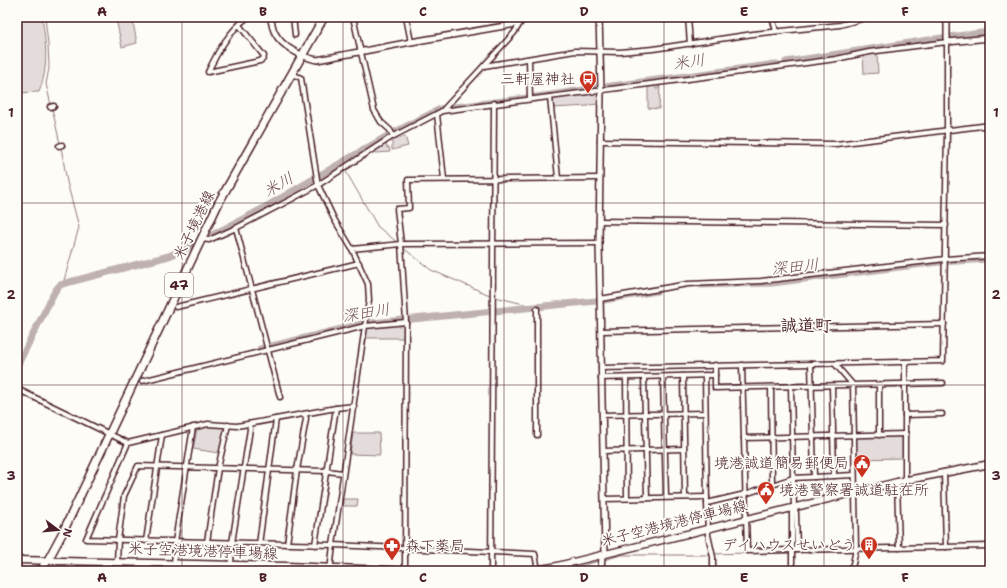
<svg xmlns="http://www.w3.org/2000/svg" width="1007" height="588" viewBox="0 0 1007 588" font-family="'Shantell Sans','Klee One',sans-serif">
  <rect width="100%" height="100%" fill="#fdfcf7"/>
  <filter id="ink" filterUnits="userSpaceOnUse"><feTurbulence type="fractalNoise" baseFrequency=".025" numOctaves="2"/><feDisplacementMap in="SourceGraphic" scale="8" xChannelSelector="R" yChannelSelector="G"/><feConvolveMatrix kernelMatrix="1 2 1 2 8 2 1 2 1" color-interpolation-filters="sRGB"/></filter>
  <g filter="url(#ink)">
    <g fill="#e3dcda" stroke="#967e82">
      <path d="M17,17h25c4,25 7,51 -3,75l-22,1z"/>
      <path d="M124,17h8l5,26 -15,4 -6,-28z"/>
      <path d="M877,53l1,20 -14,1 -1,-19z"/>
      <path d="M660,83l-1,26 -11,-1v-22l7,-2 1,5h2l1,-5z"/>
      <path d="M586,93h11l1,11 -9,1v1l-37,2 -1,-9z"/>
      <path d="M405,136l3,10 -16,4v-9z"/>
      <path d="M386,143l1,5 2,-1 1,5 -14,1 -1,-3z"/>
      <path d="M404,324v14h-38l1,-11z"/>
      <path d="M208,426l14,1 3,2 -6,24 -26,-4 4,-20z"/>
      <path d="M353,433h26l1,22 -30,-1z"/>
      <path d="M904,434v24l-49,1v-22z"/>
      <path d="M343,499h15l-1,7h-14z"/>
      <path d="M266,568l53,3 -55,-1z"/>
    </g>
    <path fill="#c0b1b1" stroke="#91777b" d="M264,348l1,1 -120,30v-1z"/>
    <g fill="none" stroke-linecap="round" stroke-linejoin="round">
      <g stroke="#91777b" stroke-width="1">
        <path d="M45,17l3,27 1,24 -3,16 5,21"/>
        <path d="M52,108l8,36"/>
        <path d="M61,147l6,35 12,45 -16,57"/>
        <path d="M345,170l33,57 19,15"/>
        <path d="M402,247l29,23 61,26"/>
        <path d="M495,297l41,10"/>
        <path d="M794,519v25"/>
        <path d="M857,551l133,-3"/>
        <path d="M803,552l51,-1"/>
        <path d="M794,553v18"/>
        <path d="M713,554l67,-2"/>
        <path d="M604,560l17,-5h89"/>
        <path d="M17,566h5"/>
        <path d="M59,568l111,3"/>
        <path d="M177,571h6"/>
        <path d="M563,571l36,-10"/>
      </g>
      <g stroke="#c0b1b1" stroke-width="7">
        <path d="M949,37l41,-5"/>
        <path d="M786,62l156,-24"/>
        <path d="M604,87l172,-23"/>
        <path d="M701,285l71,-2 167,-21 51,-3"/>
        <path d="M604,300l53,-9"/>
        <path d="M260,349l102,-25 234,-23"/>
        <path d="M17,366l38,-75 5,-6 6,-2 103,-27 20,-9 73,-38 127,-74 51,-26 111,-14 45,-7"/>
      </g>
      <defs>
        <g id="minor">
          <path d="M293,17l2,18"/>
          <path d="M353,17l21,93 7,12 9,8 3,6"/>
          <path d="M406,17l5,25"/>
          <path d="M688,17l2,27"/>
          <path d="M772,17l4,14"/>
          <path d="M239,25l25,31 -1,3 -3,2 -52,11c10,-21 21,-41 40,-55"/>
          <path d="M529,59l1,40"/>
          <path d="M484,66l91,-15 45,1 33,-3 100,-15 87,-9 29,-8"/>
          <path d="M292,74l9,4 17,107 16,34 18,30 16,35 1,16 -4,26 -32,219 -3,26"/>
          <path d="M550,97l8,81"/>
          <path d="M50,107l4,-1"/>
          <path d="M442,111l277,-36 117,-16 33,-7 78,-10v89l-4,230 -132,3 -210,4"/>
          <path d="M437,114l7,65"/>
          <path d="M600,141l236,3 154,-19"/>
          <path d="M59,146l3,-1"/>
          <path d="M599,221l347,4"/>
          <path d="M236,228l44,169"/>
          <path d="M201,239l8,1 27,-12 54,-28 28,-15 72,-47 52,-27 72,-78 7,-11"/>
          <path d="M352,249l49,-5 198,-1"/>
          <path d="M600,299l88,-15 73,-3 184,-22 45,-3"/>
          <path d="M176,307l183,-44"/>
          <path d="M601,331l343,-7"/>
          <path d="M811,364l3,113"/>
          <path d="M835,364l18,21 3,164 -3,15 -4,7"/>
          <path d="M715,365v23l228,-5"/>
          <path d="M742,365l5,186 243,-5"/>
          <path d="M705,375l2,128 38,-9 48,-16 61,-3"/>
          <path d="M683,376l2,121"/>
          <path d="M644,377l3,121"/>
          <path d="M663,377l3,120"/>
          <path d="M601,378l114,-3"/>
          <path d="M626,378l1,120"/>
          <path d="M142,381l223,-55 41,-4"/>
          <path d="M879,385v50"/>
          <path d="M832,386l2,90"/>
          <path d="M771,387l1,98"/>
          <path d="M791,387l2,91 1,29 2,6 1,37"/>
          <path d="M17,389l111,54 80,-19 29,2 99,-18 18,-2"/>
          <path d="M602,415l103,-2"/>
          <path d="M905,415l37,-1"/>
          <path d="M537,435v-126"/>
          <path d="M744,438l162,-4"/>
          <path d="M128,443l-42,96 247,6 202,9 3,16"/>
          <path d="M603,451l81,-2"/>
          <path d="M944,472l2,75"/>
          <path d="M905,480v-118"/>
          <path d="M897,482l2,66"/>
          <path d="M604,499l103,-2"/>
          <path d="M707,503l1,32 5,22v14"/>
          <path d="M146,541l16,-106"/>
          <path d="M207,542l11,-74 10,-43"/>
          <path d="M259,544l17,-125"/>
          <path d="M287,544l10,-74 9,-51 -1,-5"/>
          <path d="M315,545l21,-137"/>
          <path d="M117,562l1,-22 6,-44 14,-30 189,5 16,2"/>
          <path d="M231,565l1,-22 18,-114 -1,-5"/>
          <path d="M17,570l5,1"/>
          <path d="M174,571l1,-29 18,-115"/>
          <path d="M405,571l1,-249 -5,-78 -4,-35 12,-1 -1,-28 191,-2"/>
          <path d="M491,571l3,-468"/>
          <path d="M792,571v-59l2,-4"/>
        </g>
        <g id="tertiary">
          <path d="M270,17c2,5 2,11 5,16 7,14 27,24 42,27l94,-18 105,-18 12,-7"/>
          <path d="M599,17l2,73 -2,153 6,311"/>
          <path d="M947,17v25l43,-4"/>
          <path d="M601,571l1,-16"/>
        </g>
        <g id="secondary">
          <path d="M17,560l270,6 124,5"/>
          <path d="M528,571l25,-4 344,-85 93,-18"/>
        </g>
        <path id="primary" d="M40,571l8,-11 15,-28 156,-330 105,-185"/>
      </defs>
      <use href="#minor" stroke="#4a1f2b" stroke-width="7"/>
      <use href="#tertiary" stroke="#4a1f2b" stroke-width="8"/>
      <use href="#secondary" stroke="#4a1f2b" stroke-width="9"/>
      <use href="#primary" stroke="#4a1f2b" stroke-width="10"/>
      <use href="#minor" stroke="#fdfcf7" stroke-width="4"/>
      <use href="#tertiary" stroke="#fdfcf7" stroke-width="5"/>
      <use href="#secondary" stroke="#fdfcf7" stroke-width="6"/>
      <use href="#primary" stroke="#fdfcf7" stroke-width="7"/>
    </g>
  </g>
  <path fill="none" stroke="#4a1f2b" stroke-width="1" stroke-opacity="0.55" d="M182,17v554M343,17v554M504,17v554M664,17v554M824,17v554M17,203h973M17,385h973"/>
  <defs>
    <symbol id="bus-pin" viewBox="-11 -11 22 30"><path d="M0 17L-7.5 6A9.5 9.5 0 1 1 7.5 6Z" fill="#c8321e" stroke="#fdfcf7"/><path d="M-5-6H5V4H4V6H2V4H-2V6H-4V4H-5ZM-3.5-4V0h7V-4ZM-3.5 1.2v1.5H-2V1.2ZM2 1.2v1.5H3.5V1.2Z" fill="#fff"/></symbol>
    <symbol id="civic-pin" viewBox="-11 -11 22 30"><path d="M0 17L-7.5 6A9.5 9.5 0 1 1 7.5 6Z" fill="#c8321e" stroke="#fdfcf7"/><path d="M-.6-6.5H3V-4.5H.6V-3L4-1V1h2V6H-6V1h2V-1L-.6-3ZM-1.2 2.5V6h2.4V2.5Z" fill="#fff"/></symbol>
    <symbol id="building-pin" viewBox="-11 -11 22 30"><path d="M0 17L-7.5 6A9.5 9.5 0 1 1 7.5 6Z" fill="#c8321e" stroke="#fdfcf7"/><path d="M-4-6H4V6H1V3H-1V6H-4ZM-2.5-4.3h1.7v1.8h-1.7ZM.8-4.3h1.7v1.8H.8ZM-2.5-1h1.7V.8h-1.7ZM.8-1h1.7V.8H.8Z" fill="#fff"/></symbol>
    <symbol id="pharmacy-pin" viewBox="-11 -11 22 30"><path d="M0 17L-7.5 6A9.5 9.5 0 1 1 7.5 6Z" fill="#c8321e" stroke="#fdfcf7"/><path d="M-2-6h4v4h4v4h-4v4h-4v-4h-4v-4h4Z" fill="#fff"/></symbol>
  </defs>
  <g fill-rule="evenodd">
    <use href="#bus-pin" x="578" y="69" width="20" height="27"/>
    <use href="#civic-pin" x="852" y="453" width="20" height="27"/>
    <use href="#civic-pin" x="756" y="480" width="20" height="27"/>
    <use href="#building-pin" x="859" y="535" width="20" height="27"/>
    <use href="#pharmacy-pin" x="382" y="536" width="20" height="27"/>
  </g>
  <g text-anchor="middle" stroke-width="3.5" stroke-linejoin="round" paint-order="stroke">
    <rect fill="#fdfcf7" stroke="#806168" stroke-width="1" x="165" y="273" width="28" height="24" rx="3"/>
    <g font-size="14" font-weight="bold" fill="#4a1f2b">
      <text x="179" y="290">47</text>
    </g>
    <g font-size="15" fill="#4a1f2b" stroke="#fdfcf7" text-anchor="end">
      <text x="575" y="84">三軒屋神社</text>
      <text x="849" y="468">境港誠道簡易郵便局</text>
      <text x="779" y="495" text-anchor="start">境港警察署誠道駐在所</text>
      <text x="856" y="550">デイハウスせいどう</text>
      <text x="405" y="551" text-anchor="start">森下薬局</text>
    </g>
    <g font-size="15" fill="#4a1f2b" stroke="#fdfcf7">
      <text transform="translate(194 225) rotate(-64)" y="5">米子境港線</text>
      <text transform="translate(674 523) rotate(-14)" y="5">米子空港境港停車場線</text>
      <text transform="translate(203 551) rotate(2)" y="5">米子空港境港停車場線</text>
    </g>
    <g font-size="16" font-style="italic" fill="#73525a" stroke="#fdfcf7">
      <text transform="translate(689 61) rotate(-8)" y="6">米川</text>
      <text transform="translate(278 184) rotate(-30)" y="6">米川</text>
      <text transform="translate(795 266) rotate(-6)" y="6">深田川</text>
      <text transform="translate(366 312) rotate(-9)" y="6">深田川</text>
    </g>
    <g font-size="17" font-weight="bold" fill="#4a1f2b" stroke="#fdfcf7">
      <text x="806" y="331">誠道町</text>
    </g>
  </g>
  <rect width="1007" height="588" fill="none" stroke="#fdfcf7" stroke-width="44"/>
  <g transform="translate(58 530) rotate(106)" stroke="#fdfcf7" stroke-width="3" paint-order="stroke">
  <path d="M0-3L7 15L0 10L-7 15Z" fill="#4a1f2b"/>
  <text y="-6" font-size="11" font-weight="bold" text-anchor="middle" fill="#4a1f2b">N</text>
  </g>
  <rect x="22" y="22" width="963" height="544" fill="none" stroke="#4a1f2b" stroke-width="1.5"/>
  <g font-size="13" text-anchor="middle" font-weight="bold" fill="#4a1f2b">
    <text x="102" y="16">A</text>
    <text x="263" y="16">B</text>
    <text x="423" y="16">C</text>
    <text x="584" y="16">D</text>
    <text x="744" y="16">E</text>
    <text x="905" y="16">F</text>
    <text x="11" y="117">1</text>
    <text x="996" y="117">1</text>
    <text x="11" y="299">2</text>
    <text x="996" y="299">2</text>
    <text x="11" y="480">3</text>
    <text x="996" y="480">3</text>
    <text x="102" y="582">A</text>
    <text x="263" y="582">B</text>
    <text x="423" y="582">C</text>
    <text x="584" y="582">D</text>
    <text x="744" y="582">E</text>
    <text x="905" y="582">F</text>
  </g>
</svg>
